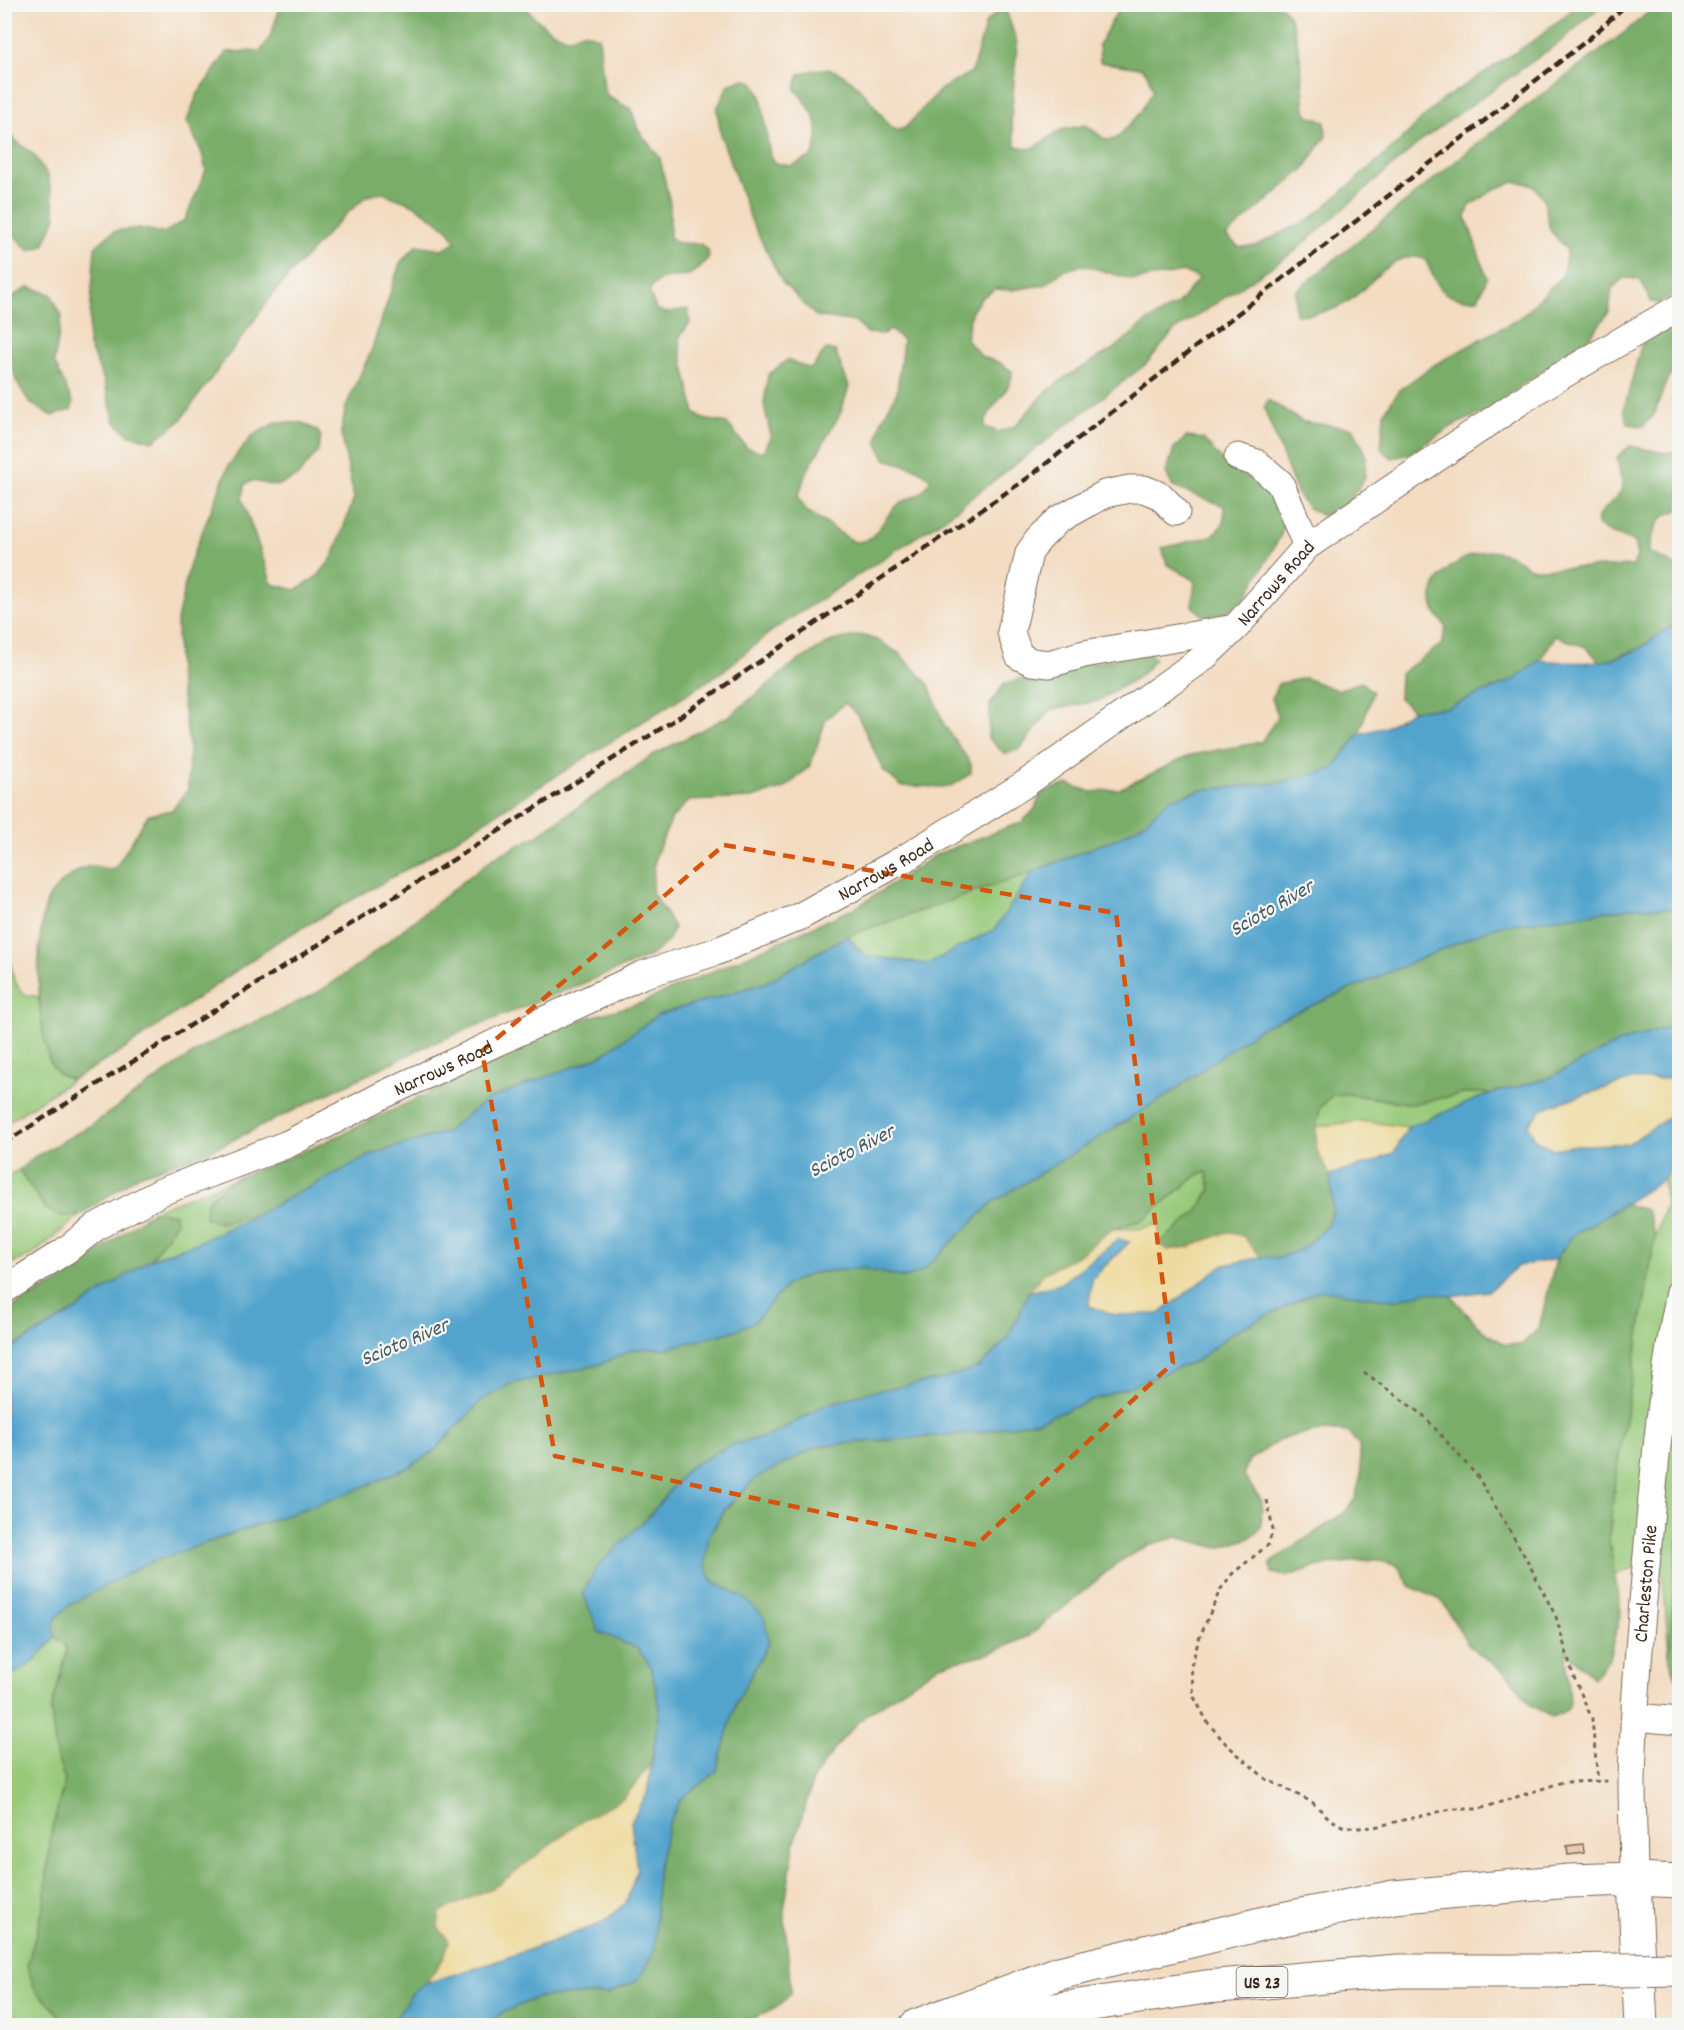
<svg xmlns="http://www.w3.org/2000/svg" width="1684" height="2030" viewBox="0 0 1684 2030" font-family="Dekko,sans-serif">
  <rect width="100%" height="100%" fill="#f6f6f2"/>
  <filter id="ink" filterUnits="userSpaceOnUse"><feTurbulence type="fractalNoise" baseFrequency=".0167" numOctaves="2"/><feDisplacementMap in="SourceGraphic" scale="12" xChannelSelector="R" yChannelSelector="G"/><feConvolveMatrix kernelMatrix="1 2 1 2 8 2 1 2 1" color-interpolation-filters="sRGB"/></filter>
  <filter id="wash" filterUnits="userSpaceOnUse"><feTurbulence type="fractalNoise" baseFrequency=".008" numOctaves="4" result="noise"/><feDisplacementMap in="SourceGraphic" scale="24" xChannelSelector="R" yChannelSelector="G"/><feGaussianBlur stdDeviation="1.35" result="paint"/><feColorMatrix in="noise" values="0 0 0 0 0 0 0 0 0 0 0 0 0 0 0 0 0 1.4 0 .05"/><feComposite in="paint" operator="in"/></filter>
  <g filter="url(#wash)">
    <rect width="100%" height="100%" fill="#f3dcc1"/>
    <g fill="#97c979" stroke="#697a4c" stroke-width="1.5">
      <path d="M1033,872l-38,57 -67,35 -63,-8 -18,-20z"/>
      <path d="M4,931l10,49 9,14 15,3 11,63 8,13 15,7 -67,44z"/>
      <path d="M1468,1093h24l-84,34 -47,-6 -45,6 4,-19 12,-13 16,-1 64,10z"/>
      <path d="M1679,1153l1,380 -5,32 -6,90 -6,-81 -26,-7 -23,8 -5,-35 5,-53 41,-250 11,-32 -3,-25z"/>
      <path d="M19,1170l26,38 13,8h21l-47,39 -27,11v-89z"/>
      <path d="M1207,1172l4,17 -14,23 -38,32v-20l-19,5h-27l29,-9 57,-46z"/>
      <path d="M232,1180l-25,21 13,22 40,-10 -63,30 -46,16 25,-37 -24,-11z"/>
      <path d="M55,1637l9,6 3,8 -16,60 5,43 9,26 -14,53 -7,73 -17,60 8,24 17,16 14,19h-61l-1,-348c24,-7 36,-21 51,-40z"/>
    </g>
    <g fill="#79ad69" stroke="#5a6c44" stroke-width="1.5" fill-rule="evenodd">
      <path d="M1272,5c3,0 6,0 9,2 19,10 22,82 24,102l3,7 17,5 1,15 -22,33 -78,67 13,11 16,-1 55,-27 84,-72 45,-45 97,-63 42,-34h24l-41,36 -139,99 -128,112 -119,78 -29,34 -202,155 -171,111 -51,42 -301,189 -144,81 -158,111 -47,27c-5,-3 -12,-5 -16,-9 -21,-25 -23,-147 -6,-175 7,-11 30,-31 44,-30 9,1 13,5 22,1l32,-52 24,-5 16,-20 1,-45 -11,-73 -1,-52 13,-57 39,-98 23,-29 24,-14 26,1 15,7 4,7 -3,15 -21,25 -21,9 -24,-5 -7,3 -3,15 30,85 24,6 22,-14 15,-19 21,-59 -13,-66 5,-26 26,-57 28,-86 17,-18 25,4 14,-7 -8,-13 -34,-24 -31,-12 -16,3 -25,22 -62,67 -100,136 -27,20 -25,-7 -13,-12 -11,-41 -16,-38 7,-96 19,-16 25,-3 25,5 21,-13 21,-50 -4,-17 -15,-32 10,-26 30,-43 34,-1 9,-14 11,-32h242c11,13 27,28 45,33l15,-6 16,5 5,52 4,8 23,12 8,22 21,27 10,46v33l7,6 24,1 7,6 1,7 -10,12 -13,7 -23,2 -12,9 -1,7 6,15 9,4 23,-4 2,14 -10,13 1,17 14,60 8,6 24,4 20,25 16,4 8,-15 -7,-33 4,-29 19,-15 24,9 15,-20 9,2 14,35 -8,26 -36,63 -7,23 9,13 47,31c25,1 28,-26 45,-38 17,-12 19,-2 32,-25l-13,-10 -33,-10 -8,-17 4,-20 16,-30 6,-52 -13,-10 -7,4 -16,-1 -12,-11 -39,-6 -34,-34 -31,-62 -30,-84 -4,-27 11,-24 16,-6 9,3 8,14 9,60 5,7 16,3 22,-10c10,-34 2,-41 -18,-67l4,-15c8,-2 16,-5 24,-5 27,-1 52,38 67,57l6,4 9,-2 36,-39 31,-17 14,-50 13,-11 8,2 10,30 -6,77 5,26 15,3 30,-19 25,-5 20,15 10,-1 24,-26 13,-23 -6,-17 -6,-5 -41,-6 -1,-18 22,-39zM1083,265l51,15 50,-8 15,6 -20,25 -33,19 -31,26 -51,30 -20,16 -29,32 -16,6 -15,-5c3,-21 29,-35 28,-56l-14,-9 -16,-5 -16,-18 5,-26 10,-15 14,-9 17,1 33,-5 18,-14z"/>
      <path d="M1657,5h22v287l-20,11 -8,-1 -11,-23 -16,-1 -12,10 -3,24 -19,25 -105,75 -31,13 -47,30 -15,3 -11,-9 3,-36 15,-23 35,-25 86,-47 43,-43 4,-25 -17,-20 -7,-33 -12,-13 -16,-2 -21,7 -25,18 -3,10 21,61 -9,21c-37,3 -39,-12 -53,-40 -34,-12 -55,31 -81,45 -16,9 -31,10 -49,11l1,-24 191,-155 138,-104z"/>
      <path d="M5,132l29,23 14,21 8,41 -12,29 -15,5 -24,-25z"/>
      <path d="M29,287l22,7 11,22 -8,46 19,41 -2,7 -19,6 -22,-13 -14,-22 -7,-31 -1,-46 5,-8z"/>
      <path d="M1667,327l12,2v41l-11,7 -14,38 -11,11 -15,-2 -4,-15 19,-70z"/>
      <path d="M1268,400l35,22 50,6 13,26 -1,23 -21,33 -22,6 -14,-8 -10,-13 -34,-87z"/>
      <path d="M1186,437l17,2 27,30 31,14 24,31 -4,21 -35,62 -18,15 -23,5 -13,-11 3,-25 -28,-17 -5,-16 50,-12 12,-13v-17l-51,-19 -7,-14 8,-24z"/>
      <path d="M1630,446l35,7 14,-2v59c-23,5 -26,21 -30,42l30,16v57l-7,1 -34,23 -37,14 -15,-16 -31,-11 -15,24 -26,20 -68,28 -33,2 -14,-12 1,-24 42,-30 4,-17c-3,-5 -8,-10 -11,-15 -15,-31 27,-58 53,-61 7,0 21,3 27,7 7,4 11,9 19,11l99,-3 4,-10 -3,-15 -24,-8 -13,-8 1,-9 25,-26 -6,-33z"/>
      <path d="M860,635l17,5 23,14 29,31 15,40 27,39v9l-21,14 -49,-1 -18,-16 -26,-56 -12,-11 -19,16 -16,47 -25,22 -33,10 -63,3 -17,17 -17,39 -3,35 22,35 -7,15 -18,15 -223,89 -216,105 -71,24 -60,41h-21l-13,-8 -26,-38 15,-13 56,-31 114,-80 113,-53 40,-27 136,-108 42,-21 118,-82 78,-40 62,-51 39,-23z"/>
      <path d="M1149,653l6,6 -15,17 -42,25 -48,9 -30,39 -15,5 -17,-16 2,-34 15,-21 64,-16z"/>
      <path d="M1304,678l33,12 24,-8 12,10 -14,42 -26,35 -55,14 -76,7 -32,9 -29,26 -21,12 -87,35 -186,64 -82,47 -107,32 -59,42 -112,43 -43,33 -69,20 -115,60 -40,10 -15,-5 2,-17 25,-21 80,-32 189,-89 49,-31 91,-25 216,-96 80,-53 85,-32 13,-13 6,-16 26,-9 25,8 27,-3 72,-34 70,-13 17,-25 -6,-19 6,-14z"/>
      <path d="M1638,907l41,2v115l-61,19 -71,36 -55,14h-24l-56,11 -64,-10 -16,1 -12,13 -4,19 1,23 13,25 3,36 -6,15 -25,23 -23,9 -18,-1 -18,-21 -16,-4 -38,15 -21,3 -9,-6 38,-32 14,-23 -4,-17 -8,2 -57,46 -29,9 -34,26 -36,19 -14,18 -21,46 -28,29 -37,12 -73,13 -45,13 -55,31 -40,9 -42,23 -39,48 -50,116 38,16 14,19 9,41 -9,56 -26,33 -45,25 -82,63 -58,27 -2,15 11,14 -5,17 -18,25 -13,9 -22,33h-325l-14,-19 -17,-16 -8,-24 17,-60 7,-73 14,-53 -9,-26 -5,-43 16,-60 -3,-8 -9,-6 -2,-11 3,-8 12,-12 75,-41 206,-72 62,-27 23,-15 47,-50 29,-17 91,-20 33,-15 34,-1 86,-26 35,-39 23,-10 50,-5 43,10 16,-6 72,-70 172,-105 95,-69 236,-102z"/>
      <path d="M1624,1204l23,6 8,27 -41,250 -5,53 12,72 -12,46 -15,20 -28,-27 4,52 -3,7 -15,7 -20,-11 -24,-31 -39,-29 -28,-46 -30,-13 -13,-21 -24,-7 -55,7 -31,10 -16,-3 -2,-8 7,-7 68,-46 10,-13 6,-25 -2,-29 -11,-13 -23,-2 -42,8 -34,22 -6,15 19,26 -1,26 -11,11 -31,10 -42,-11 -29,8 -28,16 -91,75 -38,17 -51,12 -74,50 -23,23 -29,39 -19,64 -11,69 7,83 -11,12 -40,20 -254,1 14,-12 38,-17 68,-3 32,-14 17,-30 2,-79 12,-48 12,-24 35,-27 20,-69 33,-61 -23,-43 -35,-19 -6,-17 4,-27 15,-25 32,-33 62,-32 162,-14 58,-11 160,-61 35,-28 87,-42 75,10 32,-9 17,3 7,2 32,35 21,13 17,1 18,-17 17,-69 16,-23z"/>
      <path d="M152,1211l23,3 1,9 -25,36 -80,54 -66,39v-41l53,-28z"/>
      <path d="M1679,1533v149l-6,-10 -4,-17 6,-90z"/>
    </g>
    <g fill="#eeda9e" stroke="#94825e" stroke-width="1.5">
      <path d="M1665,1078h14v25l-14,17 -37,24 -51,1 -24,4 -17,-8 -8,-16 15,-17 89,-28z"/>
      <path d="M1361,1121l47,6 -14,26 -23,10 -41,12 -13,-25 -1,-23z"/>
      <path d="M1159,1224v20l9,6 21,-3 38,-15 16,4 18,21 -40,9 -62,48 -43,1 -27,-9 3,-27 37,-37 -10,-3 -59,45 -31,8 14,-18 36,-19 34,-26h26z"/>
      <path d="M651,1764l-4,30 -16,28 6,48 -11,33 -26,21 -108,39 -66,20 18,-25 5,-17 -11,-14 2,-15 58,-27 82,-63 45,-25z"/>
    </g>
    <g fill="#52a4cd" stroke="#466776" stroke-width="1.5">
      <path d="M1679,625v284l-41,-2 -142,19 -236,102 -95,69 -172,105 -72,70 -16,6 -43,-10 -50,5 -23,10 -35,39 -23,10 -63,16 -34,1 -33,15 -91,20 -29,17 -47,50 -23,15 -62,27 -206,72 -75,41 -12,12 -3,8 2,11c-15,19 -27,33 -50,40v-325l66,-39 80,-54 46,-16 63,-30 115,-60 69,-20 43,-33 112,-43 59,-42 107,-32 82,-47 18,20 63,8 67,-35 38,-57 87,-35 21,-12 29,-26 32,-9 76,-7 54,-14 27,-35 27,-7 27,-17 33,-2 68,-28 26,-20c35,3 68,7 100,-12 13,-7 24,-21 39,-23z"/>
      <path d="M1679,1024v54l-47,2 -44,13 -45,15 -15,16 8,17 17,8 24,-4 51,-1 37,-24 14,-17v50l-16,27 -91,56 -16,23 -38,7 -30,25 -37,5 -24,-4 -32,8 -75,-10 -87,42 -35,28 -160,61 -58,11 -162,14 -62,32 -32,32 -15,26 -4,27 6,17 35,19 18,18 5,25 -33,61 -20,69 -35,27 -12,24 -12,48 -2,79 -17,30 -31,14 -69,3 -38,17 -14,11h-95l22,-33 13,-9 66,-20 108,-39 26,-21 11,-33 -6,-48 16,-28 13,-86 -9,-41 -14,-19 -38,-16 -16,-39 14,-26 52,-51 39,-48 42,-23 40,-9 55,-31 45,-13 73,-13 37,-12 28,-29 21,-46 31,-8 59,-45 10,3 -37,37 -3,27 27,9 43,-1 62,-48 40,-9 18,1 23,-9 25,-23 6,-15 -3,-36 41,-12 23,-10 14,-26 84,-34 55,-14 71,-36z"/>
    </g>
    <g id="blocks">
      <path fill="#e8b99a" d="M1583,1844l1,9 -16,2 -1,-9z"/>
    </g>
  </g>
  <g filter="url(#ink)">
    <use href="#blocks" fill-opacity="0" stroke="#7b6857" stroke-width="1.5"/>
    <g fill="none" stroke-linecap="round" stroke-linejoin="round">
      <defs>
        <g id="minor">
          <path d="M1238,457l19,6 23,20 27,63"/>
          <path d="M1176,512l-15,-16 -17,-7h-15l-24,5 -47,26 -20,20 -9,13 -18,79 8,24 13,6 17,2 35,-10 151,-26"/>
          <path id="s1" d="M4,1290l61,-39 32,-25 64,-34 127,-48 95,-49 259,-120 73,-23 84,-35 103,-57 120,-74 180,-127 33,-31 72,-82 233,-158 140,-81"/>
          <path d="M1635,1717l45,4"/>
          <path id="s2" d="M1634,1879c0,-33 -2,-67 -2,-100 2,-78 9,-157 16,-235 7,-84 15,-169 32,-252"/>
        </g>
        <path id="major" d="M1634,1879l7,147"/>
        <g id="highway">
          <path d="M916,2026l143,-53 218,-53 117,-23 175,-16 65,-2 46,2"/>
          <path d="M970,2026l43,-10 193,-29 192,-16h158"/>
        </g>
      </defs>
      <use href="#minor" stroke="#7b6857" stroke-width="29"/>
      <use href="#major" stroke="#7b6857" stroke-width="35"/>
      <use href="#highway" stroke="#7b6857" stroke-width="35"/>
      <g stroke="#7b6857" stroke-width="3" stroke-dasharray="4.5 4.5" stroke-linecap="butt">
        <path d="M1364,1372l60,44 54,61 49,83 29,57 17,58 19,44 6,63"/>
        <path d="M1267,1500l6,30 -5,15 -36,29 -12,16 -21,49 -8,27 3,31 14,26 19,22 39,34 46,23 18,17 12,7 17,2 15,-1 77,-18h28l84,-27 47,-1"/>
      </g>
      <use href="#minor" stroke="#fff" stroke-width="27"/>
      <use href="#major" stroke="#fff" stroke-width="33"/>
      <use href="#highway" stroke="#fff" stroke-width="33"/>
      <path stroke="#3b2a1e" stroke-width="4.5" stroke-dasharray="9 4.5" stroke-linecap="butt" d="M4,1143l669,-422 356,-244 561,-439 37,-34"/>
      <defs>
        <path id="highway-bridge" d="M1556,1971l124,-2"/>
      </defs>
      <use href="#highway-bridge" stroke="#7b6857" stroke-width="35" stroke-linecap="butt"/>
      <use href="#highway-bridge" stroke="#fff" stroke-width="33"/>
    </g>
  </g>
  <path fill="none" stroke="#d7540e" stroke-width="4.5" stroke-dasharray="12 8" stroke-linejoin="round" d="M724,845l392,68 57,450 -197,182 -421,-89 -73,-405z"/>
  <g text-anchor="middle" stroke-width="4.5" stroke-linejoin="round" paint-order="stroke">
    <rect fill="#f6f6f2" stroke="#73675e" stroke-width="1.5" x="1236.5" y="1967" width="51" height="30" rx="4.5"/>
    <g font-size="18" font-weight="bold" fill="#3b2a1e">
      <text x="1262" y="1988">US 23</text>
    </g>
    <g font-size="20" fill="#3b2a1e" stroke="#f6f6f2">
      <text dy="7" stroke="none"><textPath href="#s1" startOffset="1466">Narrows Road</textPath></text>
      <text dy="7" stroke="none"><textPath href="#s1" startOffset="980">Narrows Road</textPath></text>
      <text dy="7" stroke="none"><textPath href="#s1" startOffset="494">Narrows Road</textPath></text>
      <text dy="7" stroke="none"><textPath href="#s2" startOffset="296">Charleston Pike</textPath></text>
    </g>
    <g font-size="21" font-style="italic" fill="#445b64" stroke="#f6f6f2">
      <text transform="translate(1271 907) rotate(-30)" y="7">Scioto River</text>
      <text transform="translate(851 1150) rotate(-27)" y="7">Scioto River</text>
      <text transform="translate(404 1341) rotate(-23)" y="7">Scioto River</text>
    </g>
  </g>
  <rect width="1684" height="2030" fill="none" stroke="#f6f6f2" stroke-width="24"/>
</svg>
